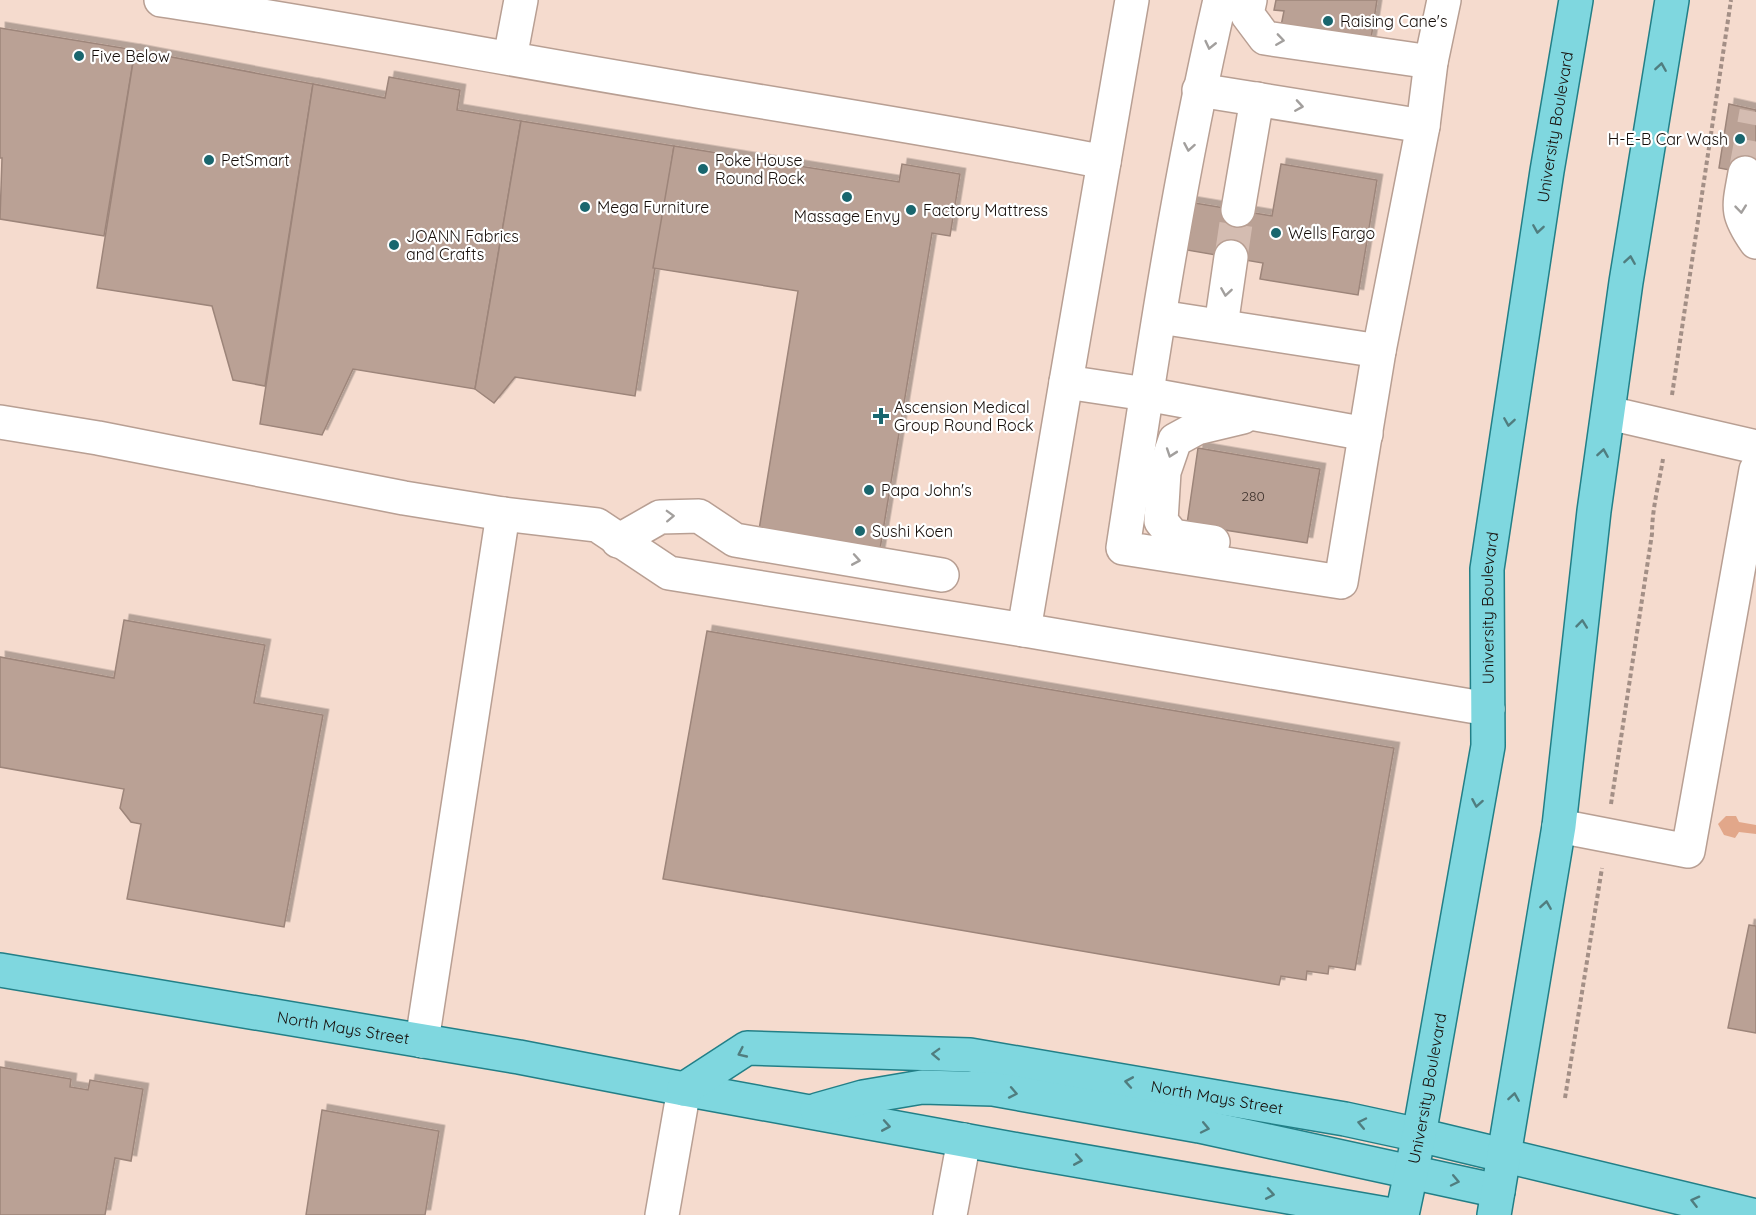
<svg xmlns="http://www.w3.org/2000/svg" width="1756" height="1215" viewBox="0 0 1756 1215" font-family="Quicksand,sans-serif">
  <defs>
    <filter id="shadow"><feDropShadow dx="5.5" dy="-5.5" stdDeviation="0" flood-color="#0004"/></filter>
  </defs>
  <rect width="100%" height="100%" fill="#f5dbce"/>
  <path fill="#e2a78a" d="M1726,816h10l3,6 17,3v9l-17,-2 -4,6 -11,-3 -6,-11z"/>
  <g fill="#baa195" stroke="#9d857a" stroke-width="1.5" filter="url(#shadow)">
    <path d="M1276,0h101l-7,45 -90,-14 4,-20 -10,-1z"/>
    <path d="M0,28l135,22 -31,186 -104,-17 2,-61h-2z"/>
    <path d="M135,50l178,34 -48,302 -32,-6 -21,-74 -115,-18z"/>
    <path d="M389,77l71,13 -3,20 64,11 -46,268 -122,-20 -31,66 -62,-11 53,-340 72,14z"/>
    <path d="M1729,104l27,6v65l-37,-7z"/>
    <path d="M521,121l153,25 -39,250 -120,-19 -21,26 -19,-14z"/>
    <path d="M674,146l225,36 3,-18 58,10 -10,62 -18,-3 -53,322 -121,-19 40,-245 -145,-23z"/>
    <path d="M1281,164l96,16 -19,115 -98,-16 3,-16 -82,-14 8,-47 83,14z"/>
    <path d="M1198,448l122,21 -13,74 -120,-19z"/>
    <path d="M124,620l141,25 -11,58 69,12 -39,212 -157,-28 14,-75 -10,-2 -11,-14 4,-19 -124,-22v-110l114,21z"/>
    <path d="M707,631l687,117 -39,222 -26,-4 -1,8 -21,-3 -1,9 -25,-4 -2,9 -616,-106z"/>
    <path d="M1749,925l7,1v107l-28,-5z"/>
    <path d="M0,1067l71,12 -1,8 18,3 2,-10 53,9 -12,72 -16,-3 -10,57h-105z"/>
    <path d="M322,1110l117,21 -14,84h-119z"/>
  </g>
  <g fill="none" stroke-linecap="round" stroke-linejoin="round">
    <g stroke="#d4bcb1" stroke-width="33" stroke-dasharray="33 16" stroke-linecap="butt">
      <path d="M1745,173l11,-61"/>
      <path d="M1231,257l7,-47"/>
    </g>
    <defs>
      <g id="minor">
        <path d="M161,0c170,25 338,58 507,86 146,25 292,47 436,76l28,-162"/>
        <path d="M1220,0c-42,181 -69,364 -97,548l218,34 38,-231 44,-225 8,-64 13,-62"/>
        <path d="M1250,0l-3,14 18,24 166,24"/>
        <path d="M510,58l11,-58"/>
        <path d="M1199,90l224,36"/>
        <path d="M1104,162l-38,220 80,12 220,40"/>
        <path d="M1745,173c-6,34 -10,39 11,69"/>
        <path d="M1238,210l19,-111"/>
        <path d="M1160,317l219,34"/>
        <path d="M1221,326l10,-69"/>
        <path d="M1609,413l147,34"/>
        <path d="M0,422l98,16 306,60 99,16 94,11 72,48 355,57 464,79"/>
        <path d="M618,541l42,-24 39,-1 36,24 207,35"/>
        <path d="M1213,542l-40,-6 -12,-15 3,-49 11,-32 22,-12 46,-11"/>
        <path d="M1024,630l42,-248"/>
        <path d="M1559,826l129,25 68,-381"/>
        <path d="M422,1041l81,-527"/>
        <path d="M662,1215l22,-126"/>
        <path d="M950,1215l14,-75"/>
      </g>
      <g id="major">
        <path id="s1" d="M0,970l519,87 165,32 334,61 374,65"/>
        <path id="s2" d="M684,1089l63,-41 223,7 375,64 74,16 333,80"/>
        <path d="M817,1110l46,-13 59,-10 71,2 206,37 299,65"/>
        <path id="s3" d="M1402,1215l17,-80 69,-389 -1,-177 60,-398 29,-171"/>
        <path d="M1494,1215l65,-389 35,-315 32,-229 46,-282"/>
      </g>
    </defs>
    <use href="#minor" stroke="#b89f93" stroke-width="36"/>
    <use href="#major" stroke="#227f87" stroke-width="36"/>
    <g stroke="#a38f86" stroke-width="4" stroke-dasharray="4.5 3" stroke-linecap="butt">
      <path d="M1672,395l59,-395"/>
      <path d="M1611,804l41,-270c0,-26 7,-50 11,-75"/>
      <path d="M1565,1098l37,-230"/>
    </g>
    <use href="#minor" stroke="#fff" stroke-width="33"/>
    <use href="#major" stroke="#7fd7df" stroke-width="33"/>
  </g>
  <defs><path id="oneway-chevron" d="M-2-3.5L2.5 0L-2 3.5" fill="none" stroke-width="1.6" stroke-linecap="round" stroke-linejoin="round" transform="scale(1.5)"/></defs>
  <g stroke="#a29f9d">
    <use href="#oneway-chevron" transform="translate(1280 40) rotate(8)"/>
    <use href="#oneway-chevron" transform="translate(1210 45) rotate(103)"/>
    <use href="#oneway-chevron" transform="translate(1299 106) rotate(9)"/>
    <use href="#oneway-chevron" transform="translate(1189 147) rotate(100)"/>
    <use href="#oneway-chevron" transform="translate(1741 209) rotate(84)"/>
    <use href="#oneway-chevron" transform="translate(1226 292) rotate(99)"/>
    <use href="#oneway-chevron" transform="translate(1171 453) rotate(109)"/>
    <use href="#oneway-chevron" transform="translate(670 516) rotate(-2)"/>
    <use href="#oneway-chevron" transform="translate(856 560) rotate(10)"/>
  </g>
  <g stroke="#507d7f">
    <use href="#oneway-chevron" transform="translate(1661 67) rotate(-81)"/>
    <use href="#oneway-chevron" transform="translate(1538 229) rotate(99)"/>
    <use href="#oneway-chevron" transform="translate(1630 260) rotate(-81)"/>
    <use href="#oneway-chevron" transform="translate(1509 422) rotate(99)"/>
    <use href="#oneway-chevron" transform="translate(1603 453) rotate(-81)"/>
    <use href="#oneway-chevron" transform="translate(1582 624) rotate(-84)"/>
    <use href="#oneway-chevron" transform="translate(1477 803) rotate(100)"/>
    <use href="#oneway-chevron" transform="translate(1546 905) rotate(-81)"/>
    <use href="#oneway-chevron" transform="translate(742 1053) rotate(155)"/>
    <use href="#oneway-chevron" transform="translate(936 1054) rotate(-178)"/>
    <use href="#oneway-chevron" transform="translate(1129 1082) rotate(-170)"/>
    <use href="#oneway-chevron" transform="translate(1013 1093) rotate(11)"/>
    <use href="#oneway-chevron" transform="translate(1514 1097) rotate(-81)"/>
    <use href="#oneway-chevron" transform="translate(1362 1123) rotate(-168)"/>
    <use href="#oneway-chevron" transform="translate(886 1126) rotate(10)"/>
    <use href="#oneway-chevron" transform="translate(1205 1128) rotate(12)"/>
    <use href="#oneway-chevron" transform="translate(1078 1160) rotate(10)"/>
    <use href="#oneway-chevron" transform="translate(1455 1181) rotate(12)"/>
    <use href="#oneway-chevron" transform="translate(1270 1194) rotate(10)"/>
    <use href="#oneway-chevron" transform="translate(1695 1201) rotate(-166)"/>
  </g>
  <g fill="#19666e" stroke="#fff" stroke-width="2">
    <circle cx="1328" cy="21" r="6"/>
    <circle cx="79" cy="56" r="6"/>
    <circle cx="1740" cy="139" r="6"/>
    <circle cx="209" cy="160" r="6"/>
    <circle cx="703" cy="169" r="6"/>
    <circle cx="847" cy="197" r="6"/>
    <circle cx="585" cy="207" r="6"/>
    <circle cx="911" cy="210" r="6"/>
    <circle cx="1276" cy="233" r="6"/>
    <circle cx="394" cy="245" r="6"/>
    <path d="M878 407h6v6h6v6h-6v6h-6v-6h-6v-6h6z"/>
    <circle cx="869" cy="490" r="6"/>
    <circle cx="860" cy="531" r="6"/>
  </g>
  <g text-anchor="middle" stroke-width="4.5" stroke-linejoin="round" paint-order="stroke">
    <g font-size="14" fill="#3f332d">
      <text x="1253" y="501">280</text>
    </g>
    <g font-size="16" fill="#160e0a" stroke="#fff" text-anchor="start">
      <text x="1340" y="27">Raising Cane's</text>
      <text x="91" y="62">Five Below</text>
      <text x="1728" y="145" text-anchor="end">H-E-B Car Wash</text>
      <text x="221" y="166">PetSmart</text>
      <text x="715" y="166">Poke House<tspan x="715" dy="18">Round Rock</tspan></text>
      <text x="597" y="213">Mega Furniture</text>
      <text x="923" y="216">Factory Mattress</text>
      <text x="847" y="222" text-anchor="middle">Massage Envy</text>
      <text x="1288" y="239">Wells Fargo</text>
      <text x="406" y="242">JOANN Fabrics<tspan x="406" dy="18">and Crafts</tspan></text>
      <text x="894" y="413">Ascension Medical<tspan x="894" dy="18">Group Round Rock</tspan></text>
      <text x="881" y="496">Papa John's</text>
      <text x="872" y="537">Sushi Koen</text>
    </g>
    <g font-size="16" fill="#160e0a" stroke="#fff">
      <text dy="6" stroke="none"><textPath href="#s3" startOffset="1101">University Boulevard</textPath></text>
      <text dy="6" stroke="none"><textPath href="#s3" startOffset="615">University Boulevard</textPath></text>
      <text dy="6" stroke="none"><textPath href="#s1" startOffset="348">North Mays Street</textPath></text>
      <text dy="6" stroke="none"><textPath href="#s3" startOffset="129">University Boulevard</textPath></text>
      <text dy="6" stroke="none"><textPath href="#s2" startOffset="549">North Mays Street</textPath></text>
    </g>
  </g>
</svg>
